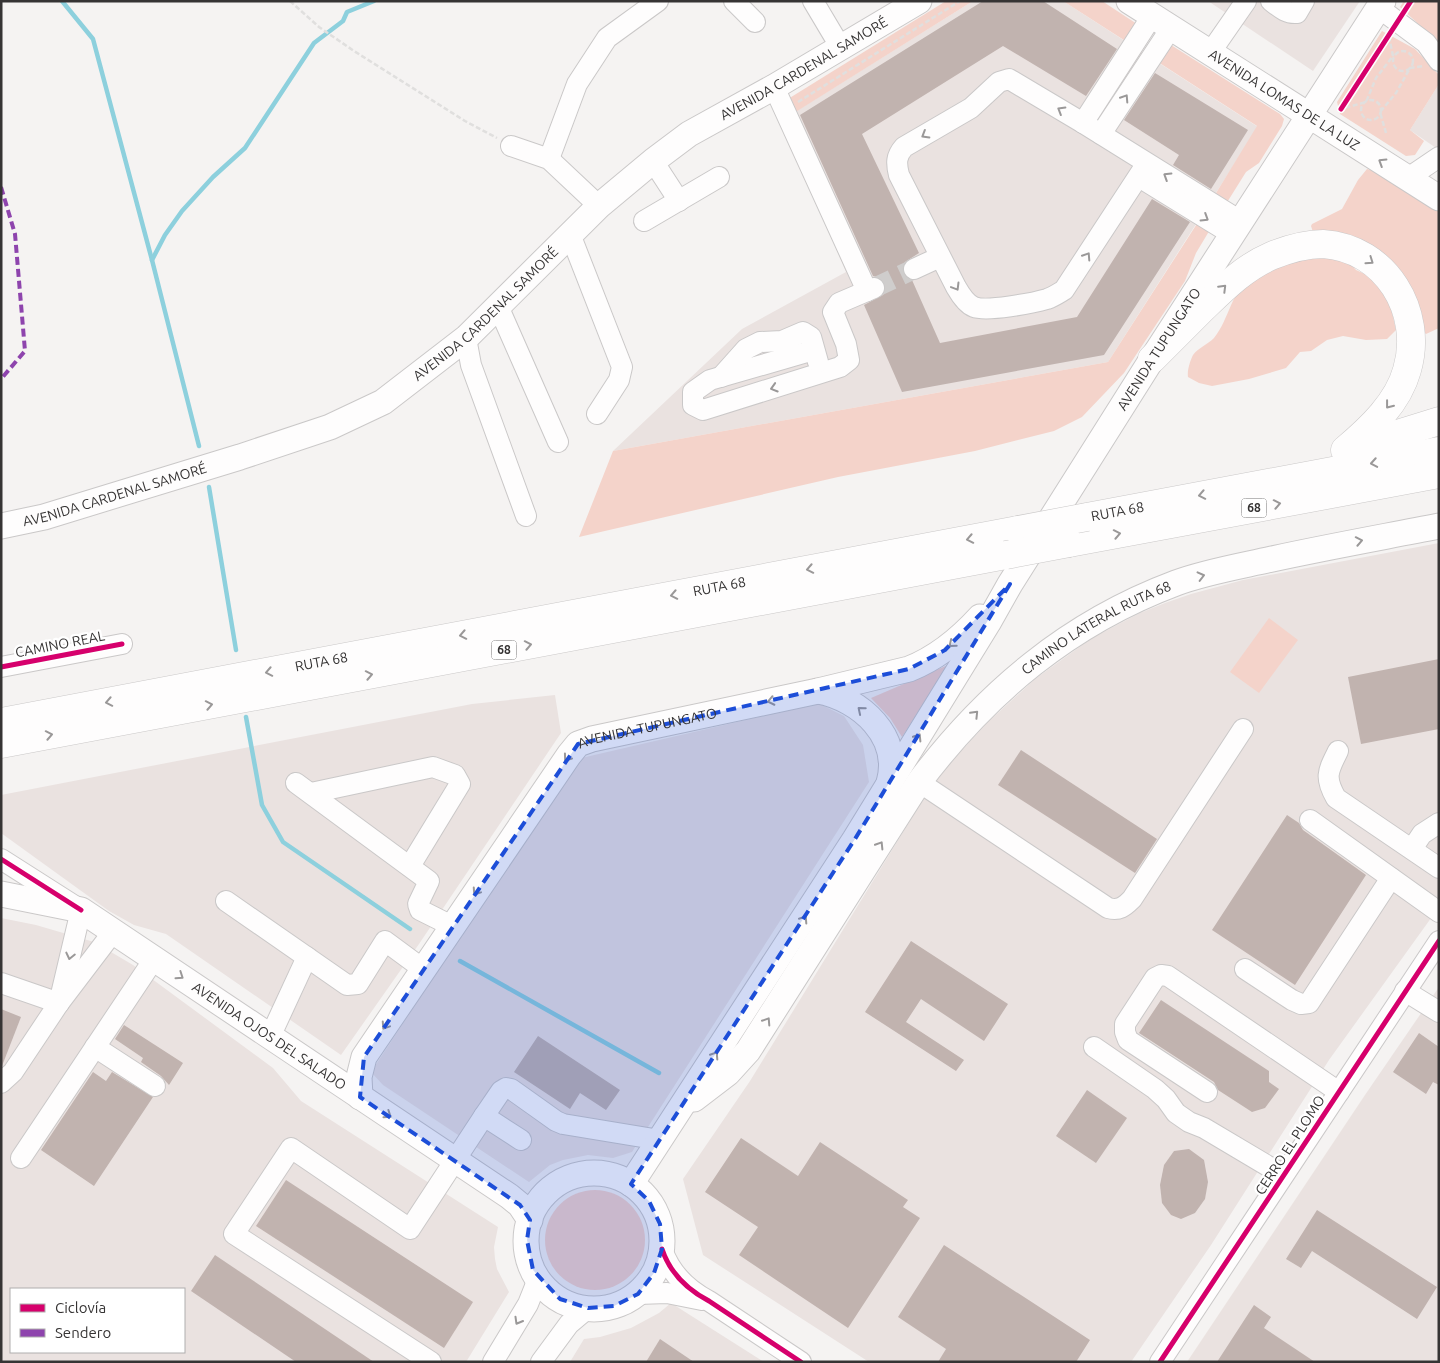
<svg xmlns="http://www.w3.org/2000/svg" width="1440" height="1363" viewBox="0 0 1440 1363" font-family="Ubuntu,sans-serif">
  <rect width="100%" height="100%" fill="#f5f3f2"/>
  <g fill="#eae2e0" fill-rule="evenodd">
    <path d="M973,1h90l195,126 -150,235 -495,89 129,-122 104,-57 -64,-152z"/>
    <path d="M1208,1h152l-47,70z"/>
    <path d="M1439,84v66l-29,-20z"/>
    <path d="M1439,543v364l-110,153 -118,185 -80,117h-262l-166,-107 -20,-76 67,-98 174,-283 25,-34 39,-42 47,-43 57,-41 48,-25 25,-10 26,-9 52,-14z"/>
    <path d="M555,695l6,38 -142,211 -78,111 -175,-121 -32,-9 -25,-14 -108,-78v-38l471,-91z"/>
    <path d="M811,705h11l22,11 19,29 6,37 -237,370 -19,6 -25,-3 -25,5 -13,5 -21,17 -146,-97 -12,-13 206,-313z"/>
    <path d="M1,918l35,7 58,17 39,23 140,103 28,33 197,126 -4,20 1,12 2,10 12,23 -43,70h-465zM11,1289h173v63h-173z"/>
    <path d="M1439,987v375h-252l178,-267z"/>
    <path d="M671,1303l93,59h-194l14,-23 16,-2 31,-9 28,-15z"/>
  </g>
  <g fill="#f4d3ca">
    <path d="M946,1h27l-179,112 -6,-14z"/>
    <path d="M1063,1h39l35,23 -10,18z"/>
    <path d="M1404,1h35v42l-39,-36z"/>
    <path d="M1382,31l33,18 24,26v9l-29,46 14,11 -9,14 -9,1 -66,-42 -3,-12z"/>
    <path d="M1171,45l109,69 4,5 -2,7 -23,37 -13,9 -20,32 -13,-6 44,-72 -99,-64z"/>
    <path d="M1367,169l22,6 50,30v123l-13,6 -6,-6 -8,-23 -99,-73 -2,-6 1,-2 30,-15 16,-29z"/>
    <path d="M1200,219l11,9 -15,25 -11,28 -61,92 -42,44 -28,14 -79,20 -137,26 -259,60 34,-86 495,-89z"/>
    <path d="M1313,255l35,6 8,9 11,5 15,15 9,18 5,22 -9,9 -21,1 -23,-4 -16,4 -16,11 -11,1 -14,16 -37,11 -37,7 -13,-3 -11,-6c-1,-6 2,-16 5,-22 5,-7 15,-11 21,-17 16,-19 17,-50 41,-63 15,-8 42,-14 58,-20z"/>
    <path d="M1269,618l29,22 -39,53 -29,-21z"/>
    <path d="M948,665l-46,72 -12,-19 -19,-20z"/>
    <circle cx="595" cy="1240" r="50"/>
  </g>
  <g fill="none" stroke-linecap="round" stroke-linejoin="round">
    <g stroke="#8dd0dd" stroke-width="4.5">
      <path d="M62,1l31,38 59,221 47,186"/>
      <path d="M152,260l13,-25 17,-24 31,-34 32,-29 69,-105 29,-22 4,-9 27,-11"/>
      <path d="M209,487l27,163"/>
      <path d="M246,717l16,88 21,37 127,87"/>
      <path d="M460,961l199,112"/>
    </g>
  </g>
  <g fill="#c1b3af">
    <path d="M983,1h60l74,48 -31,47 -83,-50 -141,88 57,119 -14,9 -3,5 1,7 4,4 5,2 28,63 137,-26 75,-118 38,23 -86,133 -202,37 -38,-87 19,-10 3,-5 -1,-6 -4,-6 -8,-2 -73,-161z"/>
    <path d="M1155,73l93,57 -37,59 -38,-24 6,-10 -55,-35z"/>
    <path d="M1439,659v70l-78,15 -13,-67z"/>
    <path d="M1021,750l136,89 -22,34 -137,-88z"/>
    <path d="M1287,815l12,8 4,7 63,45 -71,110 -83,-55z"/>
    <path d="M911,941l97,63 -24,37 -63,-42 -15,23 58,38 -8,11 -91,-59z"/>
    <path d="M1161,1000l108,71v11l10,7 -14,19 -13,4 -34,-22 -4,-8 -75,-49z"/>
    <path d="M1,1009l20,8 -19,49h-1z"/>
    <path d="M124,1025l59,38 -14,22 -8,-9 -20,-14 2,-4 -28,-19z"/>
    <path d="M1419,1033l20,14v38l-6,-3 -7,12 -33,-22z"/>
    <path d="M538,1036l82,54 -14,20 -26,-17 -10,16 -56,-37z"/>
    <path d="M93,1072l13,9 6,-9 41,25 -59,89 -53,-36z"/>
    <path d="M1087,1090l40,28 -31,45 -40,-27z"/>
    <path d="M741,1138l57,38 22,-34 88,58 -5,7 17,11 -72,110 -109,-73 19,-28 -53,-35z"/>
    <path d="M1189,1149l15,11 4,22 -3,17 -10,14 -14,6 -10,-4 -9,-12 -2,-18 4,-20 10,-14z"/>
    <path d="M286,1180l187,122 -29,46 -188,-122z"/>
    <path d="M1317,1210l120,77 -20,32 -105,-68 -11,17 -15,-9z"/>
    <path d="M944,1245l146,95 -14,22h-138l8,-13 -48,-32z"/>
    <path d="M215,1255l159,107h-78l-105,-71z"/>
    <path d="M1254,1305l17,12 -7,11 51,34h-98z"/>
    <path d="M660,1339l34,23h-48z"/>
  </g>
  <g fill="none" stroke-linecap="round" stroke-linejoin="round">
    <path stroke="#cfcdcc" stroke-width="20" stroke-dasharray="20 10" stroke-linecap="butt" d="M874,288l40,-19"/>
    <defs>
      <g id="minor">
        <path d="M734,1l21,21"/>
        <path d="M813,1l28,47"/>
        <path d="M1271,1c8,6 15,13 26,12l7,-12"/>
        <path d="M1379,8l47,35 13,18"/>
        <path d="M1210,53l36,-52"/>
        <path d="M774,87l93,204 7,-3"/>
        <path d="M1083,123l69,-107"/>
        <path d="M1101,134l70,-106"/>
        <path d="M511,146l38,13 50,47"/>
        <path d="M549,159l28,-75 30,-46 51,-37"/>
        <path d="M653,161l26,40"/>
        <path d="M1147,163l-83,127c-5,3 -11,7 -17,9 -14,4 -60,13 -73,8 -8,-3 -14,-13 -18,-20l-57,-112c-3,-12 -3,-19 5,-28l67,-39 28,-26 10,-3 74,44 159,99"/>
        <path d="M1139,177l94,58"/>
        <path d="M1408,178l31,-21"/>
        <path d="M644,221l75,-44"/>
        <path d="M570,234l52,133 -3,13 -22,34"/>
        <path d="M914,269l26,-12"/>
        <path d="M498,306l60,136"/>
        <path d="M466,338l5,27 55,151"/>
        <path d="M814,350l-104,30 -17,12v13l10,5 137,-43 9,-7 -3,-16 -13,-32 6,-9 28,-12"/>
        <path d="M721,377l25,-28 14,-7 22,-1 21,-9 8,5 7,25"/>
        <path d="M1,667l121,-23"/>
        <path d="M1338,751c-10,20 -14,26 -2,47l103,70"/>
        <path d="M919,782l189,126c11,3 16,-1 24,-9l111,-170"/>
        <path d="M296,783l133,98 -11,23 2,6 32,16"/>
        <path d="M311,793l122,-26 22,8 5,9 -50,82"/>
        <path d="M1310,820l129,92"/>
        <path d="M1412,849l10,-15 17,-11"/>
        <path d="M1,859l80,51 -22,93"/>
        <path d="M226,901l121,84 11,-1 27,-43 38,28"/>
        <path d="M1245,969l47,31 9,4 8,-1 82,-125"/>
        <path d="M1,983l58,20"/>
        <path d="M1405,991l34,21"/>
        <path d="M270,1037l37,-80"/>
        <path d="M95,1047l60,39"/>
        <path d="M1094,1047l61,42 11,10 10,14 13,9 15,6 79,47"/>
        <path d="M1,1083l12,-11 46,-69 54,-71"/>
        <path d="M1207,1092l-79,-52 -3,-8v-8l30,-46 6,-3 7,1 171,116"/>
        <path d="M484,1116l37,24"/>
        <path d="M21,1158l133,-199"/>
        <path d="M662,1249c8,24 24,40 47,52l92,61"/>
        <path d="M638,1294l29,-1 35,7"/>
        <path d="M431,1362l-197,-128 57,-86 119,81 74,-113 17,-25 5,-3 5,1 45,32 7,3 97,16"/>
        <path d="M493,1362l35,-58 10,-25"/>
        <path d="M541,1362l28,-38 19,-16"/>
        <path d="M1160,1362l279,-421"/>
      </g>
      <g id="major">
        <path id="s1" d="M1129,1l310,197"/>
        <path id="s2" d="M1,526l43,-9 196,-60 90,-30 53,-25 83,-64 133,-132 54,-45 36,-27 85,-47 145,-86"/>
        <path d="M818,691c43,8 84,46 71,92"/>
        <path id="s3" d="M1,894l80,16 428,286 11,9 10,15"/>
        <path id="s4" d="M360,1097l-1,-20 5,-20 205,-302 9,-11 14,-5 226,-48 91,-22c28,-11 50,-29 71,-52"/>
        <path id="s5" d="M694,1099l34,-26 20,-22 171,-269c68,-90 150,-159 257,-199 29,-11 65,-17 96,-24 55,-12 111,-22 167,-33"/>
        <circle cx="594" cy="1241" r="68"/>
        <path id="s6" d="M631,1184l224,-345 133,-216 22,-39 142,-225 231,-358"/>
      </g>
      <g id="highway">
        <path d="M1152,359c16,-16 32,-32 48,-48 22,-21 43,-43 71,-55 17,-7 34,-12 52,-12 63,4 101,68 84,126 -9,33 -37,59 -62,80"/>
        <path d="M1352,448l87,-27"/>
        <path id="s7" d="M1087,517l352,-66"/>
        <path d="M1069,543l370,-69"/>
        <path id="s8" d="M1,722l1017,-192"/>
        <path d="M1,744l1005,-189"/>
      </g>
    </defs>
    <use href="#minor" stroke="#cac8c8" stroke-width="22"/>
    <use href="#major" stroke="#cac8c8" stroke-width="27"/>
    <use href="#highway" stroke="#cac8c8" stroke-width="29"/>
    <g stroke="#e0dfde" stroke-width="2.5" stroke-dasharray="5 2.5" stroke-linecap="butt">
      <path d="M290,1l29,26 35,24 111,70 32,17"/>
      <circle cx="1403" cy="61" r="10"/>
      <circle cx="1371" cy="110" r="10"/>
      <path d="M798,102l162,-101"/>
      <path d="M1339,107l2,2 25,-7 10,-24 17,-22 -4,-19"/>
      <path d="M1386,133l-6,-21 16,-19 14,-25 13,-2"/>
    </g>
    <use href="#minor" stroke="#fefdfd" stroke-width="20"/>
    <use href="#major" stroke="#fefdfd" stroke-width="25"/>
    <use href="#highway" stroke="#fefdfd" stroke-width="28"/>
    <defs>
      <g id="highway-bridge">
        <path d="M1018,530l69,-13"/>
        <path d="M1006,555l63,-12"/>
      </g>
    </defs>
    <use href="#highway-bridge" stroke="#cac8c8" stroke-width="29" stroke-linecap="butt"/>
    <use href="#highway-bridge" stroke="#fefdfd" stroke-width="28"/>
    <path stroke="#8e44ad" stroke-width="4" stroke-dasharray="8 4" stroke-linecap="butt" d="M1,187l14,47 10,117 -24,28"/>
    <defs>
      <g id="cycleway">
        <path d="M1341,109l70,-108"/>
        <path d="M1,667l121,-23"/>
        <path d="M1,859l80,51"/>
        <path d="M662,1249c8,24 24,40 47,52l92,61"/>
        <path d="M1160,1362l279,-421"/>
      </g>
    </defs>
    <use href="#cycleway" stroke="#fff" stroke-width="8"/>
    <use href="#cycleway" stroke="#d6006c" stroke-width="5"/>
  </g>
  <defs><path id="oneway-chevron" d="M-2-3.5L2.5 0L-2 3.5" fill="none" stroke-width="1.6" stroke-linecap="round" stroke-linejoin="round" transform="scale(1.25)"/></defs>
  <g stroke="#9a9898">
    <use href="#oneway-chevron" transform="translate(1125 98) rotate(-57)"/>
    <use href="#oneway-chevron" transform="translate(1061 110) rotate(-149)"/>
    <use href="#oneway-chevron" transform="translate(925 135) rotate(149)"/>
    <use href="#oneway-chevron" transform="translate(1382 162) rotate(-148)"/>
    <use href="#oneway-chevron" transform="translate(1167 176) rotate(-148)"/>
    <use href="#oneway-chevron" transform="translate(1205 218) rotate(32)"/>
    <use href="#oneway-chevron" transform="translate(1087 256) rotate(-57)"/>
    <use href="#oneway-chevron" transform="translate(1370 261) rotate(35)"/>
    <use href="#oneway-chevron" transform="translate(956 287) rotate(59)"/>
    <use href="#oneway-chevron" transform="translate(1223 288) rotate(-45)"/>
    <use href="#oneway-chevron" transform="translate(774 388) rotate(163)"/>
    <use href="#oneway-chevron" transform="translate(1389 405) rotate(128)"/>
    <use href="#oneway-chevron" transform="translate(1374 463) rotate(170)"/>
    <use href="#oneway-chevron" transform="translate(1202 495) rotate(169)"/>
    <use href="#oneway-chevron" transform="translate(1277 504) rotate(-11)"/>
    <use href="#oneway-chevron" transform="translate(1117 534) rotate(-11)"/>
    <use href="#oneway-chevron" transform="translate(970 539) rotate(169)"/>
    <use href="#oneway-chevron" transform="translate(1359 541) rotate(-11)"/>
    <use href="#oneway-chevron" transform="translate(810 569) rotate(169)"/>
    <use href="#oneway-chevron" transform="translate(1201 576) rotate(-14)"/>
    <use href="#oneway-chevron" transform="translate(674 595) rotate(169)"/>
    <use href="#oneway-chevron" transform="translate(463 635) rotate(169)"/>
    <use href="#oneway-chevron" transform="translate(952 644) rotate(141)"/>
    <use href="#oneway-chevron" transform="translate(528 645) rotate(-11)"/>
    <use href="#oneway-chevron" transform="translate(269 672) rotate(169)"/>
    <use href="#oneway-chevron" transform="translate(369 675) rotate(-11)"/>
    <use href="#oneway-chevron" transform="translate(771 701) rotate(168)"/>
    <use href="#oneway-chevron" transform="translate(109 702) rotate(169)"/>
    <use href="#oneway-chevron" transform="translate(209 705) rotate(-11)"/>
    <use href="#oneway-chevron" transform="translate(861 710) rotate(-140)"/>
    <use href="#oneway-chevron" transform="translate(975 714) rotate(-46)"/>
    <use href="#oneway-chevron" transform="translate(49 735) rotate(-11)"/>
    <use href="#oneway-chevron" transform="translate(918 737) rotate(-58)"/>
    <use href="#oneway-chevron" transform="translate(567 758) rotate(126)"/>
    <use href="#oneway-chevron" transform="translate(880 845) rotate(-58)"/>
    <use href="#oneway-chevron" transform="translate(476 892) rotate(124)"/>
    <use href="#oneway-chevron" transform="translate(804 919) rotate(-57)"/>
    <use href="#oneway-chevron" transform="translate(70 956) rotate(103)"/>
    <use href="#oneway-chevron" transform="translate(180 976) rotate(34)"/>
    <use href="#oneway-chevron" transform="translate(767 1021) rotate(-57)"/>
    <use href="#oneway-chevron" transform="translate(385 1026) rotate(124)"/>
    <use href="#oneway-chevron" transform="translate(715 1055) rotate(-57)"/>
    <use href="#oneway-chevron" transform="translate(388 1115) rotate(34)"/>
    <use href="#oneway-chevron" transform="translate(518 1321) rotate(120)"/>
  </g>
  <path fill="#1d4ed8" fill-opacity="0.2" stroke="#1d4ed8" stroke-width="4" stroke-dasharray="10 6" stroke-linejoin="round" d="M1010,584l-155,255 -224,345 18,17 11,23 2,25 -8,24 -16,21 -24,12 -26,2 -28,-9 -27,-29 -6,-30 3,-20 -10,-15 -160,-108 4,-40 214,-313 331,-75 36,-19z"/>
  <g text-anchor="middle" stroke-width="4.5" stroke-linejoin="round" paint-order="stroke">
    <g fill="#fff" stroke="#727171" stroke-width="1">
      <rect x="1241.5" y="498.5" width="25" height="19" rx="4"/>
      <rect x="491.5" y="640.5" width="25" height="19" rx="4"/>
    </g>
    <g font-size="12" font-weight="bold" fill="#363434">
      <text x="1254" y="512">68</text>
      <text x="504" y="654">68</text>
    </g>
    <g font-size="14" fill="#363434" stroke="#fff">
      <text dy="5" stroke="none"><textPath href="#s2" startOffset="942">AVENIDA CARDENAL SAMORÉ</textPath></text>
      <text dy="5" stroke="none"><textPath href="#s1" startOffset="184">AVENIDA LOMAS DE LA LUZ</textPath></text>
      <text dy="5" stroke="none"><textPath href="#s2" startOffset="538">AVENIDA CARDENAL SAMORÉ</textPath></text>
      <text dy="5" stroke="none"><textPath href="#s6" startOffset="988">AVENIDA TUPUNGATO</textPath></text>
      <text dy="5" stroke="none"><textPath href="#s2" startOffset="118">AVENIDA CARDENAL SAMORÉ</textPath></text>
      <text dy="5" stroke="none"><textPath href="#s7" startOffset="31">RUTA 68</textPath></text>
      <text dy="5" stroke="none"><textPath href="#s8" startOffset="731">RUTA 68</textPath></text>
      <text dy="5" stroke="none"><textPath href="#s5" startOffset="629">CAMINO LATERAL RUTA 68</textPath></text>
      <text transform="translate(60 644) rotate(-11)" y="5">CAMINO REAL</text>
      <text dy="5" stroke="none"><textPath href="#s8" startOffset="326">RUTA 68</textPath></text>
      <text dy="5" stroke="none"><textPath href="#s4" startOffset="491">AVENIDA TUPUNGATO</textPath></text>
      <text dy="5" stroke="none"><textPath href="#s3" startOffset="308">AVENIDA OJOS DEL SALADO</textPath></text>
      <text transform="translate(1290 1145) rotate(-57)" y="5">CERRO EL PLOMO</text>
    </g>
  </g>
  <rect width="1440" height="1363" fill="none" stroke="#363434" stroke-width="5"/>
  <rect x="10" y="1288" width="175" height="65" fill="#ffffff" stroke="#afaeae"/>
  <rect x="20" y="1304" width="25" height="8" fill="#d6006c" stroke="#afaeae"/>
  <text x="55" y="1313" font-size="15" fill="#363434">Ciclovía</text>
  <rect x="20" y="1329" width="25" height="8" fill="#8e44ad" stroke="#afaeae"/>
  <text x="55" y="1338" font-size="15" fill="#363434">Sendero</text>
</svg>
